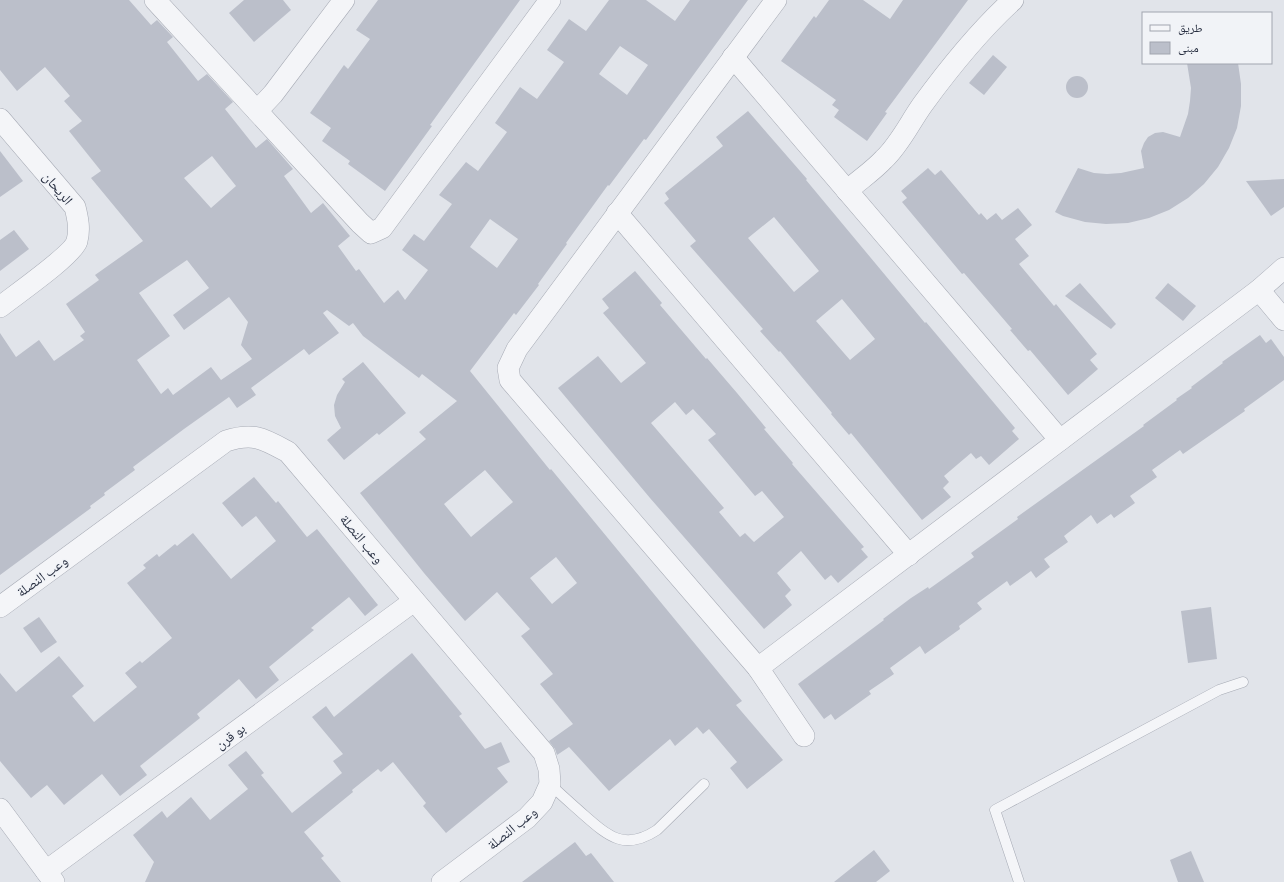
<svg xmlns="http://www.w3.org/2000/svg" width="1284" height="882" viewBox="0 0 1284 882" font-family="'Titillium Web','Noto Naskh Arabic',sans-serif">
  <rect width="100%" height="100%" fill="#e1e4ea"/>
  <g fill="#bbbfca" fill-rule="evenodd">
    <path d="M0,0h129l22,25 6,-5 16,17 -6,5 31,39 9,-7 26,28 -8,7 31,39 11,-9 21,24 5,6 -9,7 27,37 12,-10 27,33 -12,10 18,25 3,-2 25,34 14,-13 7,10 23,-30 -26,-20 12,-16 10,7 28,-37 -13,-9 27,-33 12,9 29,-39 -12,-9 25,-36 17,12 27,-37 -17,-12 22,-31 17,12 23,-31h37l29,21 15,-21h58l-102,140 -2,-1 -35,47 -1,-1 -42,58 1,1 -29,40 1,1 -23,30 -2,-2 -44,58 80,99 1,-1 191,232 -6,4 47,55 -36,29 -17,-21 7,-6 -28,-33 -6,5 -6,-7 -22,19 -5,-7 -61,52 -40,-44 -12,8 -2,-6 -6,-8 24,-17 -33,-40 13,-10 -32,-38 9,-7 -33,-37 -32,29 -41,-48 -64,-80 66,-54 -7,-7 38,-31 -35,-27 -3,4 -56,-42 -10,-13 -4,3 -22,-16 -4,3 16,20 -30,22 -5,-6 -53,39 5,7 -19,13 -8,-11 -45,32 -51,38 2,3 -31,23 1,2 -15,11 1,2 -91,67v-242l16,24 23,-17 15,21 30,-21 -4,-4 5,-4 -19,-28 33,-24 -4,-5 48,-34 -52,-63 10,-7 -32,-40 13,-10 -18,-20 6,-5 -25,-29 -28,24 -17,-21zM620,46l28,19 -21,30 -28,-21zM212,156l24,30 -25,22 -27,-30zM490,219l28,20 -21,29 -27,-21zM187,260l22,28 -36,27 11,15 45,-33 19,25 -7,23 11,14 -31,21 -10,-13 -38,28 -5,-7 -7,6 -24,-34 33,-24 -31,-43zM485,470l28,32 -42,35 -27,-33zM556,557l21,26 -25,21 -22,-26z"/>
    <path d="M244,0h39l8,10 -37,32 -25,-29z"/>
    <path d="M378,0h142l-90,125 2,1 -47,65 -37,-27 2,-3 -28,-20 9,-13 -21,-15 34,-48 4,4 22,-30 -14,-9z"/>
    <path d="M829,0h34l27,19 13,-19h65l-83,112 2,1 -20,28 -33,-24 5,-7 -7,-5 4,-5 -55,-39 33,-45 2,2z"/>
    <path d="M993,55l14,12 -23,28 -15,-12z"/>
    <path d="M1187,63h51l3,21v22l-4,22 -8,20 -11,19 -14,17 -16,14 -19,12 -20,8 -21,5 -22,1 -21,-2 -22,-6 -8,-4 23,-44 16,5 13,1 14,-1 23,-5 -3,-17 3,-8 4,-6 7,-4 8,-1 17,5 8,-23 2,-13 1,-13z"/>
    <circle cx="1077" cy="87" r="11"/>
    <path d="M748,111l59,68 -1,1 119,143 1,-1 89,106 -3,3 7,8 -30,26 -8,-9 -5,3 -5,-6 -27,23 5,6 -6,6 8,9 -29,23 -71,-87 -2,2 -18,-21 1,-1 -52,-62 -1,1 -19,-21 3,-2 -73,-83 6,-5 -32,-38 5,-4 -4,-6 58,-47 -7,-9zM774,217l45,54 -25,21 -46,-54zM842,299l33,40 -25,21 -34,-39z"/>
    <path d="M0,151l23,30 -23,16z"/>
    <path d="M928,168l7,7 6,-5 38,45 2,-2 6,7 9,-7 6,7 16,-12 14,17 -17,14 14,17 -10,8 35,42 2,-2 41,50 -7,6 8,9 -30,26 -38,-45 -2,1 -18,-21 2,-1 -48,-56 -2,1 -60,-72 5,-4 -6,-7z"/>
    <path d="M1284,179v28l-13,9 -25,-35z"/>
    <path d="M14,230l15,19 -29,22v-31z"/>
    <path d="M635,271l27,32 -2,2 46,54 1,-1 30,35 29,35 -2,1 29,34 -1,1 72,83 -3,2 7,8 -30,26 -7,-8 -6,5 -24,-29 -24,22 14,17 -6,6 7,9 -28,24 -114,-131 -92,-110 40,-32 23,27 25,-20 -43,-50 6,-5 -7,-9zM675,402l11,13 7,-6 23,25 -8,6 47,56 7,-5 22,26 -30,25 -9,-9 -5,4 -21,-25 5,-4 -73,-85z"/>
    <path d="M1080,283l36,41 -5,5 -46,-33z"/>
    <path d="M1168,283l28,23 -13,15 -28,-23z"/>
    <path d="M1260,335l6,8 5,-4 13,18v23l-40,29 1,2 -62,43 -3,-4 -28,20 5,7 -27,19 5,7 -21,15 -3,-4 -14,10 -6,-9 -27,21 4,6 -24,17 6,8 -14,11 -5,-7 -21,15 -3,-5 -30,22 5,6 -23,17 1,3 -35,25 -5,-8 -30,22 4,6 -25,17 2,3 -36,26 -4,-6 -7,5 -26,-35 86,-64 -1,-1 28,-21 17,-11 1,2 45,-32 -3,-4 47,-34 -1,-2 127,-91 -1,-1 34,-25 -1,-1 16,-11 -1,-1 32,-24 -1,-1z"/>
    <path d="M363,362l43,51 -27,22 -2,-2 -33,27 -17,-20 14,-12 -6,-12 -1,-11 3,-10 8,-13 -3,-3z"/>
    <path d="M254,477l22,26 2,-2 29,36 10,-8 61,76 -13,11 -16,-19 -38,31 3,2 -45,37 10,13 -23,19 -17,-20 -42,35 3,4 -60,48 7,9 -27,21 -18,-22 -38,31 -17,-20 -16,13 -31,-37v-88l16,19 43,-36 25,30 -12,10 22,26 43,-35 -12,-14 15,-12 2,2 30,-25 -45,-55 19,-15 -3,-3 14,-11 2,3 16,-13 2,2 16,-13 38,46 45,-38 -20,-25 -14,11 -20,-24z"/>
    <path d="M1211,607l6,52 -29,4 -7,-52z"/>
    <path d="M39,617l18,25 -16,11 -18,-25z"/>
    <path d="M412,653l50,61 -3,2 26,33 16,-7 9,20 -13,6 11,14 -62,51 -23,-27 3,-3 -33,-41 -12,10 -3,-3 -26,21 1,2 -49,40 20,24 -3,2 20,24h-196l9,-20 -21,-27 29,-24 5,7 24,-21 19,23 38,-31 -20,-24 18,-14 18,22 -3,2 31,38 50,-40 -9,-12 10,-7 -31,-37 14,-11 8,11z"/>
    <path d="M575,842l11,14 5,-3 23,29h-92z"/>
    <path d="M874,850l16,21 -14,11h-42z"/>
    <path d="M1191,851l13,31h-26l-8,-22z"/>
  </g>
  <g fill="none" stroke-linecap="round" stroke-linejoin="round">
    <defs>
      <g id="service">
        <path d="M550,784c11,11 23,21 34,31 25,22 41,36 73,15l47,-46"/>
        <path d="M1019,882l-24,-72 224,-120 24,-8"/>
      </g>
      <g id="minor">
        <path d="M155,0l205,223 11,10 11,-5 168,-228"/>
        <path d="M776,0l-259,349 -9,19 2,12 248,288 46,68"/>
        <path d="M733,57l327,383"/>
        <path d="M257,111l16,-17 71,-94"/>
        <path d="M0,119l75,88c3,12 5,22 2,34 -4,14 -62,54 -77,66"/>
        <path d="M847,191c12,-11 26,-20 37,-32 16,-15 26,-37 39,-55 27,-37 56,-73 90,-104"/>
        <path d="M617,213l292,342"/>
        <path d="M1259,290l25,30"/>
        <path d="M0,607l226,-166c28,-9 38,-2 62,11l256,301 5,16 1,15 -8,18 -15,16 -85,64"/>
        <path d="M758,668l501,-378 25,-22"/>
        <path d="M0,809l54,73"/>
        <path d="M46,871l368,-270"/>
      </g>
    </defs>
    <use href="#service" stroke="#a6aab4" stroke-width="11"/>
    <use href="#minor" stroke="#a6aab4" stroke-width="22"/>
    <use href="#service" stroke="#f4f5f8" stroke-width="10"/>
    <use href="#minor" stroke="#f4f5f8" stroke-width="21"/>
  </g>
  <g text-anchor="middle" stroke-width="3" stroke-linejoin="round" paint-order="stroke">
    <g font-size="14" fill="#293042" stroke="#f1f3f7">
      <text transform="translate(58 188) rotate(50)" y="5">الريحان</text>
      <text transform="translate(362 539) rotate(50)" y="5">وعب النصلة</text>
      <text transform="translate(42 576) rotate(-36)" y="5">وعب النصلة</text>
      <text transform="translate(230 736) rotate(-36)" y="5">بو قرن</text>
      <text transform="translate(512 828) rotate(-39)" y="5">وعب النصلة</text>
    </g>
  </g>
  <rect x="1142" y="12" width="130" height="52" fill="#f1f3f7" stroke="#a1a5af"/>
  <rect x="1150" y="25" width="20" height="6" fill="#f4f5f8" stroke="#a1a5af"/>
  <text x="1178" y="32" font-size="12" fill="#293042">طريق</text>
  <rect x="1150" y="42" width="20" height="12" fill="#bbbfca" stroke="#a1a5af"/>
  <text x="1178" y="52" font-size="12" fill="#293042">مبنى</text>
</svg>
